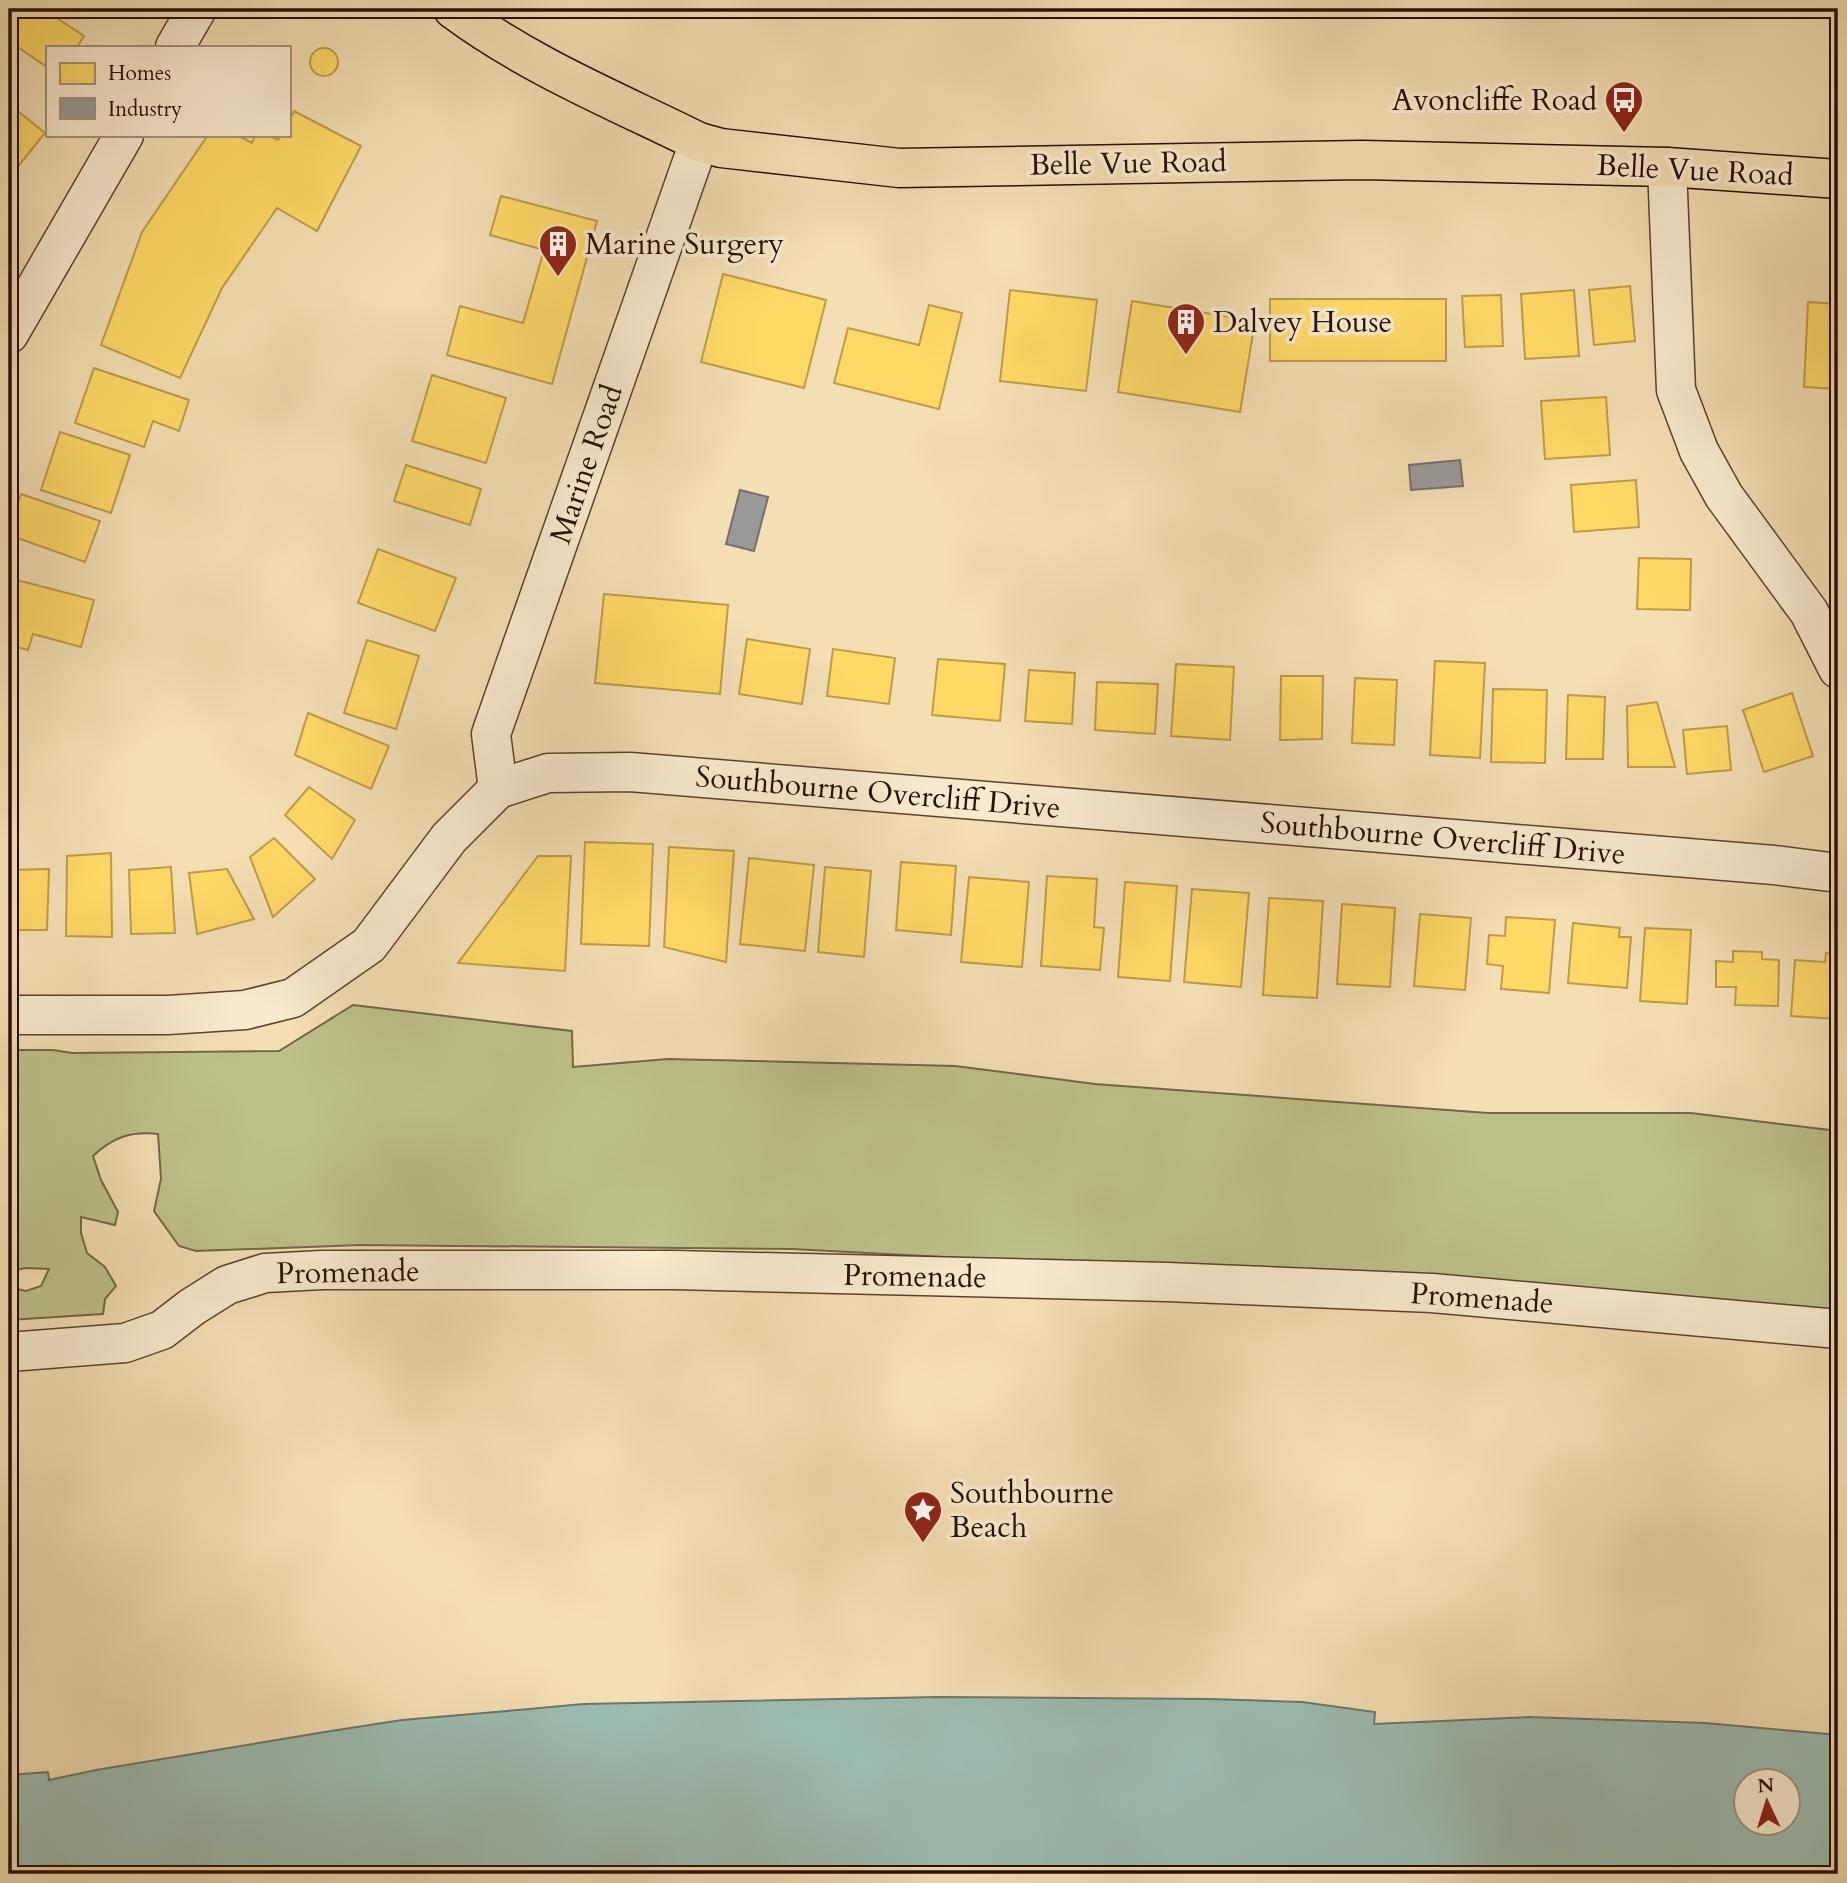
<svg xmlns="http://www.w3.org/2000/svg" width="1847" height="1883" viewBox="0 0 1847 1883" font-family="Cardo,serif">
  <rect width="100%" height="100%" fill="#f4deb4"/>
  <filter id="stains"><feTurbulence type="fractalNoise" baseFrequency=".00286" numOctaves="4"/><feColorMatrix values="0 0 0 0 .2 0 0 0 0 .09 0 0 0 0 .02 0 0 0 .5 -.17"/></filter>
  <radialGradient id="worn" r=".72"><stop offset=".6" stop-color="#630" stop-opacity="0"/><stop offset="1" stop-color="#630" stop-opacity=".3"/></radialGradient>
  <path fill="#bec18b" stroke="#736846" stroke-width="2" d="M353,1005l219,26 1,36 95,-8 287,7 140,18 393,29h203l147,18v182l-186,-18 -860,-46 -431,-4 -165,6 -17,-5 -25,-35 7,-32 -3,-45c-27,-3 -45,3 -65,22l8,24 17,32 -3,13 -34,-8v16l6,20 18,14 11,19 -11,13 -2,15 -94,6v-33l17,4 15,-5 8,-17 -24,-1 -13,3 -3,-4v-33l6,-9 3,-18 -9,-20v-137h44l19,3 207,-2z"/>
  <path fill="#9cbcb1" stroke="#6e766b" stroke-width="2" fill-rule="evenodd" d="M938,1697l273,2 91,3 73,10 -1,12 155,-7 176,6 133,12v139h-1829v-99l39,-3 1,8 47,-10 235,-39 71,-11 116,-10 65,-6zM1745,1782h42v42h-42z"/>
  <g fill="#ffd966" stroke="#be9c48" stroke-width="2">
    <path d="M10,9h33l41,27 -7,11h-30v20l-38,-26z"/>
    <circle cx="324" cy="62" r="14"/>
    <path d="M9,104l36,29 -29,36 -7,-6z"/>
    <path d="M294,111l67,35 -44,85 -40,-23 -55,80 -42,90 -79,-33 41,-113 66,-97h29l15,8 3,-8h13l10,5 3,-5h8v-14z"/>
    <path d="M501,196l96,25 -45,163 -105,-29 13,-49 63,17 21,-73 -54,-15z"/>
    <path d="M723,274l103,26 -22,88 -103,-26z"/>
    <path d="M1630,286l5,55 -41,4 -5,-55z"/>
    <path d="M1010,290l87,10 -11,91 -86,-10z"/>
    <path d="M1574,290l5,66 -54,3 -4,-65z"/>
    <path d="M1501,295l2,51 -38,1 -3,-51z"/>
    <rect x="1270" y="299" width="176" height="62"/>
    <path d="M1132,301l123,20 -15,91 -122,-20z"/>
    <path d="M1808,302l30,2v85l-34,-2z"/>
    <path d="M929,305l33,8 -23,96 -105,-26 14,-55 71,17z"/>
    <path d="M94,368l95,32 -10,31 -26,-10 -9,26 -69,-24z"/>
    <path d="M432,375l74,23 -20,65 -74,-22z"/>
    <path d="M1606,397l4,58 -65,4 -4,-58z"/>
    <path d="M60,432l70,23 -19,58 -70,-23z"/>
    <path d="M406,465l75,24 -11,36 -76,-24z"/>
    <path d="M1636,480l3,47 -65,5 -3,-47z"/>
    <path d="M21,494l79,27 -15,41 -76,-27v-7z"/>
    <path d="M378,549l78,29 -21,53 -77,-28z"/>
    <path d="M1639,558l52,1 -1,51 -53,-1z"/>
    <path d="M9,578l85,22 -13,47 -48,-13 -5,16 -19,-5z"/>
    <path d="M604,594l124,11 -8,89 -125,-11z"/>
    <path d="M747,639l63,10 -8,55 -63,-10z"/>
    <path d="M367,640l52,16 -23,73 -52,-16z"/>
    <path d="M833,649l62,9 -6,46 -62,-8z"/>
    <path d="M938,659l67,5 -5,57 -68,-6z"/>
    <path d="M1435,661l50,2 -5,95 -50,-3z"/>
    <path d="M1176,664l58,3 -4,73 -59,-4z"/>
    <path d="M1029,670l46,3 -3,51 -47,-3z"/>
    <path d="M1281,676h42l-1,63 -42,1z"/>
    <path d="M1355,678l42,2 -3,65 -42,-2z"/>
    <path d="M1097,682l61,2 -3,50 -60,-4z"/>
    <path d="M1493,689l54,1 -2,73 -54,-1z"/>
    <path d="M1792,693l21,63 -49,16 -21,-62z"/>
    <path d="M1568,695l37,2 -2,62h-37z"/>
    <path d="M1657,702l18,65h-47l-1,-61z"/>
    <path d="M308,713l81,33 -18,43 -76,-34z"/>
    <path d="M1727,726l4,44 -44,4 -4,-44z"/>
    <path d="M309,787l46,33 -23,39 -47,-44z"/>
    <path d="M274,838l41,41 -42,38 -23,-60z"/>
    <path d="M585,842l68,2 -4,102 -68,-2z"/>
    <path d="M669,847l65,4 -8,111 -62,-15z"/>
    <path d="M111,853l1,84 -46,-1 1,-80z"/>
    <path d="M538,856h33l-6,115 -107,-8z"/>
    <path d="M749,858l65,7 -9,86 -65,-7z"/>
    <path d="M901,862l55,4 -5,69 -55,-5z"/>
    <path d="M171,867l4,66 -44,1 -2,-64z"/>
    <path d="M825,867l46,4 -7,86 -46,-5z"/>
    <path d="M49,869l-2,61h-38v-60z"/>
    <path d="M227,869l27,50 -57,15 -8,-61z"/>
    <path d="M1047,876l50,3 -3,48 10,1 -4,42 -59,-4z"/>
    <path d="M969,877l60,5 -7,85 -61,-5z"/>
    <path d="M1125,882l52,4 -7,95 -52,-4z"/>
    <path d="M1192,889l57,4 -8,94 -57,-5z"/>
    <path d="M1269,898l54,3 -6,97 -54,-3z"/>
    <path d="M1342,904l53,4 -5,79 -53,-3z"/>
    <path d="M1420,914l51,4 -6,72 -51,-4z"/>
    <path d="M1506,917l49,3 -6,73 -48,-4 2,-23 -16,-2 2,-29 16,1z"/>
    <path d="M1573,923l47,5 -1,9h12l-4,51 -59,-5z"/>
    <path d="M1645,928l46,2 -4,74 -47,-3z"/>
    <path d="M1733,951l29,1v7l17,1 -1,46 -43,-1 1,-18h-20v-26l17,1z"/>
    <path d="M1826,953l12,1v65l-47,-3 4,-56 30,2z"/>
  </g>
  <g fill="#999" stroke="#776f6c" stroke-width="2">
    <path d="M1460,460l3,26 -52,4 -2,-25z"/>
    <path d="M740,490l28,7 -14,54 -28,-7z"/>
  </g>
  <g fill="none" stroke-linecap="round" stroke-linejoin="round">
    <defs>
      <g id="minor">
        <path d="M175,47l22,-38"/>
        <path d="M1667,167l9,223 23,61 25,45 85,116 29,57"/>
        <path d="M9,334l115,-199"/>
        <path d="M498,789l-7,-55 208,-592"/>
        <path d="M9,1015h159l77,-5 48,-12 76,-53 80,-107 49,-49 50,-16 82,-1 1144,93 64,8"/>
        <path d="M9,1352l116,-9 37,-13 30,-23 35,-22 38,-12 57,-3h353l492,12 265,11 406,36"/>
      </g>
      <path id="major" d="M453,9c75,56 163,92 246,133l22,6 178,20 464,-8 304,7 171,12"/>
    </defs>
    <use href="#minor" stroke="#5b422e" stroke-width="41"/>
    <use href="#major" stroke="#280e02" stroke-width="41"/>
    <use href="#minor" stroke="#f8eace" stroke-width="38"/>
    <use href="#major" stroke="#f4deb4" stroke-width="38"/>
  </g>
  <defs>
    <symbol id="bus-pin" viewBox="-11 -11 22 30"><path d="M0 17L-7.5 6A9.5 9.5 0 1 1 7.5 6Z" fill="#8f2418" stroke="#f8eace"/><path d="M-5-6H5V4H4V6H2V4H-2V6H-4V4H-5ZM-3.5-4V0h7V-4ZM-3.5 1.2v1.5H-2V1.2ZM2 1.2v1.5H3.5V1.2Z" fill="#fff"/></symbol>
    <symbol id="building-pin" viewBox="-11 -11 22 30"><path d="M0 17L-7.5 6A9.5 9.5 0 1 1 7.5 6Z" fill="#8f2418" stroke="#f8eace"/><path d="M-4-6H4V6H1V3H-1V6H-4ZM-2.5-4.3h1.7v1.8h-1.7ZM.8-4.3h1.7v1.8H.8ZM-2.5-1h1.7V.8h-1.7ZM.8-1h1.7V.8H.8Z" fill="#fff"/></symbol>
    <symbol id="sight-pin" viewBox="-11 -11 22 30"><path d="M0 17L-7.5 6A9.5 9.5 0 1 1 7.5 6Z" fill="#8f2418" stroke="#f8eace"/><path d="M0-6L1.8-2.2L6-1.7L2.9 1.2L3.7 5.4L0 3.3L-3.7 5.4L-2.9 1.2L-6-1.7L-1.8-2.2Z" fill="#fff"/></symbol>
  </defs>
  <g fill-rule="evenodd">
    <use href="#bus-pin" x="1602" y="78" width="44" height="60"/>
    <use href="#building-pin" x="536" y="222" width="44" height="60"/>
    <use href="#building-pin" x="1164" y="300" width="44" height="60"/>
    <use href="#sight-pin" x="901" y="1488" width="44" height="60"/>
  </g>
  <g text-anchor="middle" stroke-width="7" stroke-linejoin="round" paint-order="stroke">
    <g font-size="30" fill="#280e02" stroke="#f8eace" text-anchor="start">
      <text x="1597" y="110" text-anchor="end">Avoncliffe Road</text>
      <text x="585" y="254">Marine Surgery</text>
      <text x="1213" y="332">Dalvey House</text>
      <text x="950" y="1503">Southbourne<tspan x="950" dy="34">Beach</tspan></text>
    </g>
    <g font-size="30" fill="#280e02" stroke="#f8eace">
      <text transform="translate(1128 163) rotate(-1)" y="10">Belle Vue Road</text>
      <text transform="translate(1695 170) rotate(3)" y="10">Belle Vue Road</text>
      <text transform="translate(586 464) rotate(-71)" y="10">Marine Road</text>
      <text transform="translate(878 792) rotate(5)" y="10">Southbourne Overcliff Drive</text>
      <text transform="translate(1443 838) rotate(5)" y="10">Southbourne Overcliff Drive</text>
      <text transform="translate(348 1272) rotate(-1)" y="10">Promenade</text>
      <text transform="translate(915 1276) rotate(1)" y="10">Promenade</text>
      <text transform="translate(1482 1298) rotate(4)" y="10">Promenade</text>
    </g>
  </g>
  <rect width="1847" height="1883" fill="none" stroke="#f4deb4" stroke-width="35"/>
  <rect x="10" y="10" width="1826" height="1862" fill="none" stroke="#280e02" stroke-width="3.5"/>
  <rect x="18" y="18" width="1812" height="1848" fill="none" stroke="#280e02" stroke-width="2"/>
  <rect x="46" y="46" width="245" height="91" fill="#f8eace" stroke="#a5927c" stroke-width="2"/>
  <rect x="60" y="63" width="35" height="21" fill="#ffd966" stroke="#a5927c" stroke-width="2"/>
  <text x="108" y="80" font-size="21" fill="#280e02">Homes</text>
  <rect x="60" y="98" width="35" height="21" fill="#999999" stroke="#a5927c" stroke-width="2"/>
  <text x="108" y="116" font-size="21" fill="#280e02">Industry</text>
  <g transform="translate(1767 1802) rotate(356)"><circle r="33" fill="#f8eace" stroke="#a5927c" stroke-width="2"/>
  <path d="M0-5L12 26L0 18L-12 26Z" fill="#8f2418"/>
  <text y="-10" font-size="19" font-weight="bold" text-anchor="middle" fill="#280e02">N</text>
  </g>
  <rect width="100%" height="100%" filter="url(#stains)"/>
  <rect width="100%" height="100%" fill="url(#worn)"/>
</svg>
